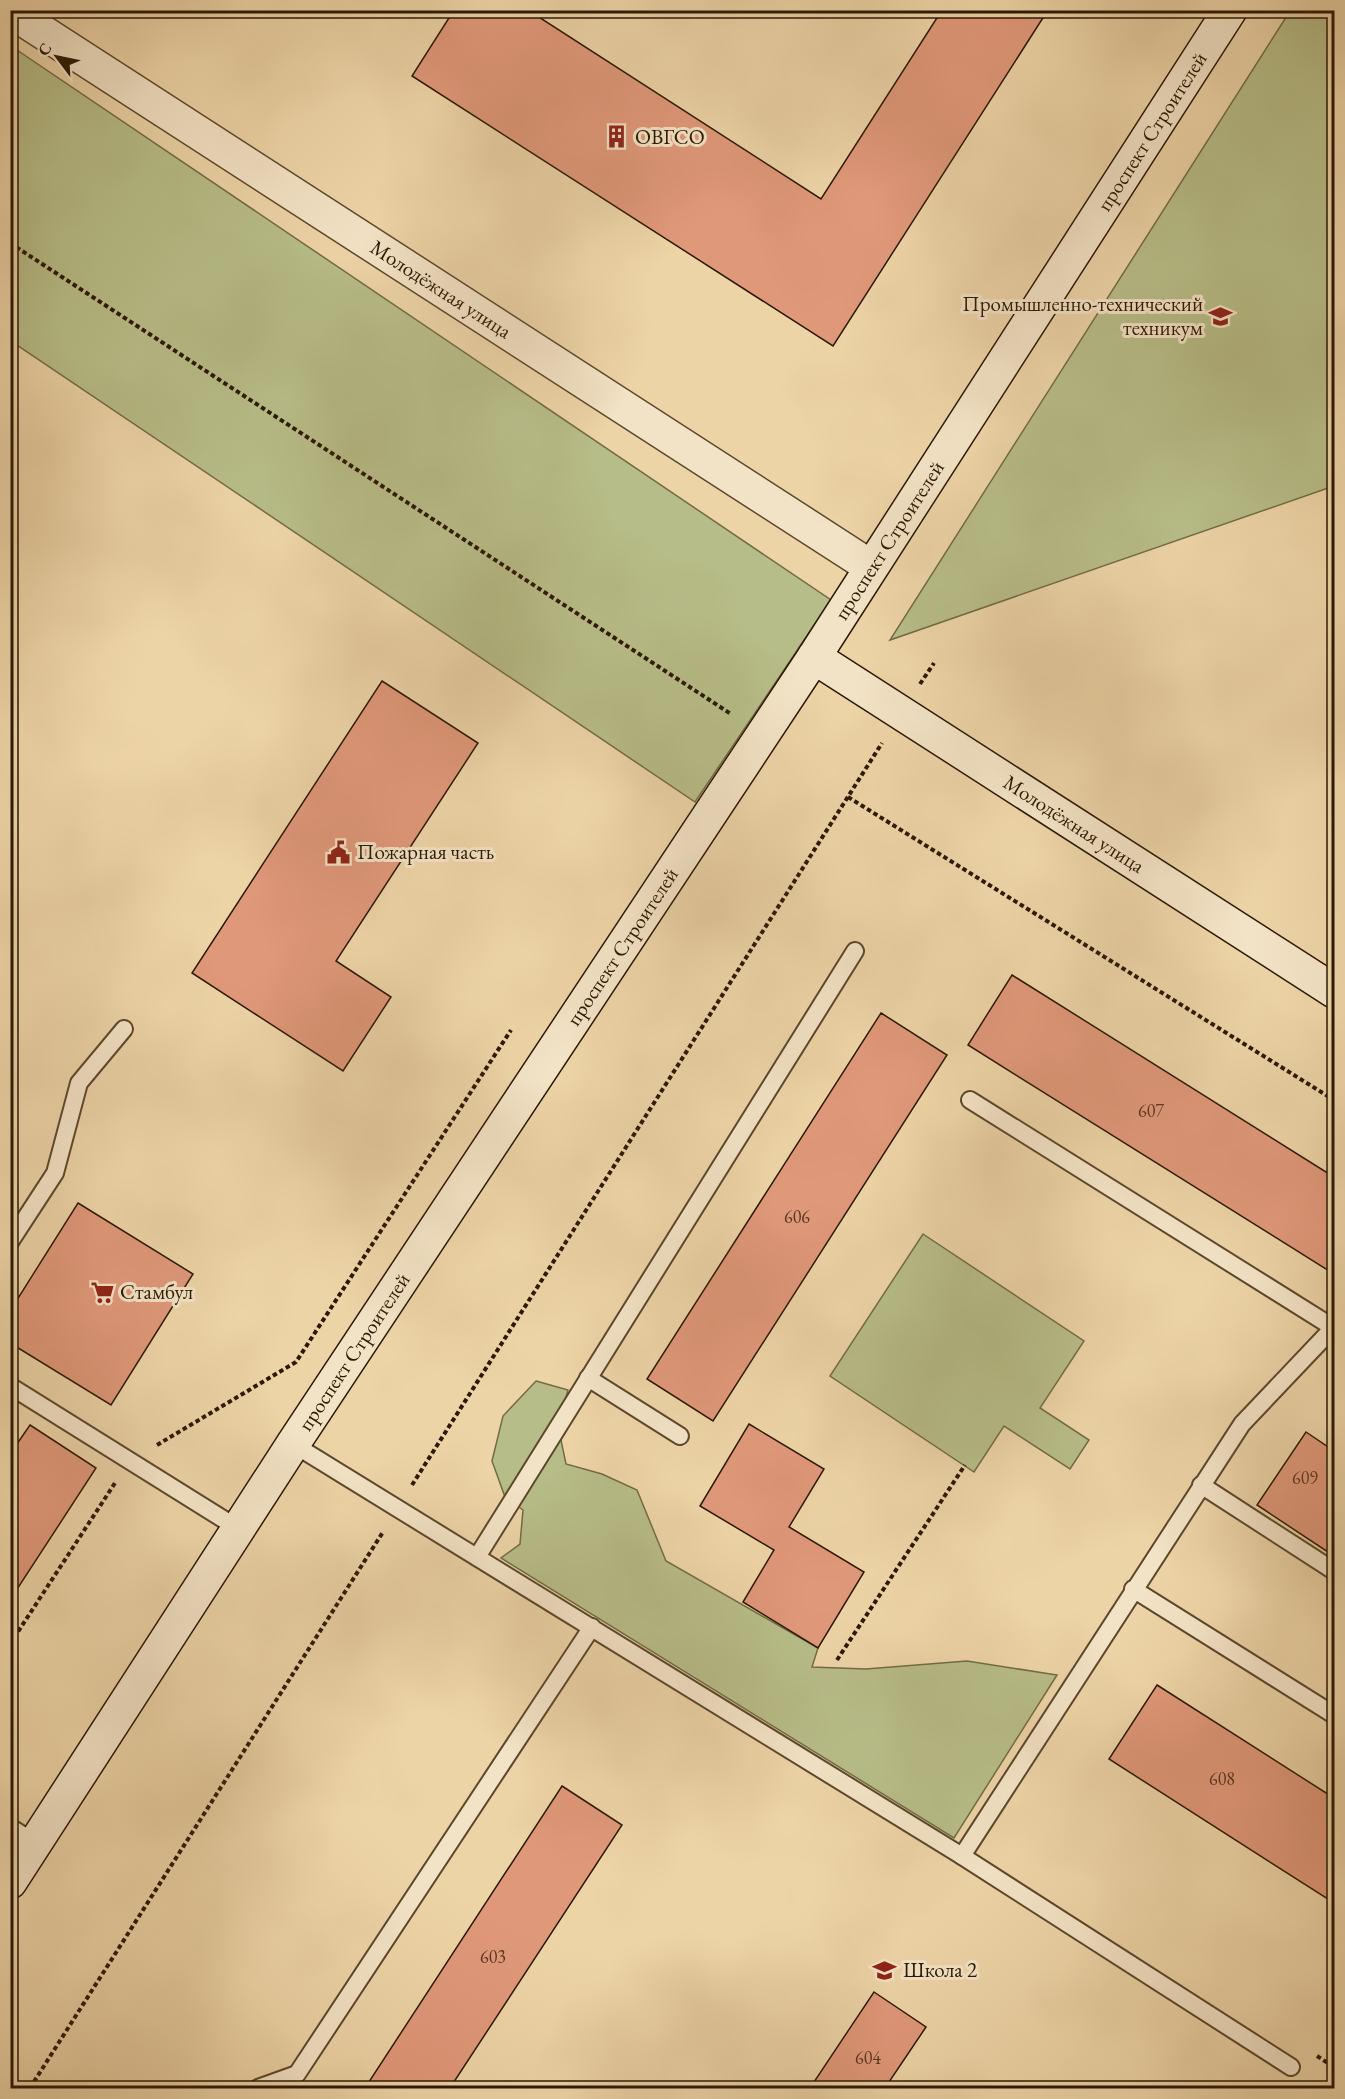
<svg xmlns="http://www.w3.org/2000/svg" width="1345" height="2099" viewBox="0 0 1345 2099" font-family="'EB Garamond',serif">
  <rect width="100%" height="100%" fill="#edd4a7"/>
  <filter id="stains"><feTurbulence type="fractalNoise" baseFrequency=".00333" numOctaves="4"/><feColorMatrix values="0 0 0 0 .2 0 0 0 0 .09 0 0 0 0 .02 0 0 0 .5 -.17"/></filter>
  <radialGradient id="worn" r=".72"><stop offset=".6" stop-color="#630" stop-opacity="0"/><stop offset="1" stop-color="#630" stop-opacity=".3"/></radialGradient>
  <g fill="#b7bd88" stroke="#726b46" stroke-width="1.5">
    <path d="M1290,11h44v475l-444,154z"/>
    <path d="M11,46l820,554 -136,202 -684,-461z"/>
    <path d="M923,1234l161,107 -44,67 49,32 -19,29 -66,-43 -30,46 -144,-96z"/>
    <path d="M536,1381l32,9 -10,36 8,38 36,10 35,16 29,71 152,87 -6,19 54,2 101,-8 90,14 -103,163 -453,-280 19,-14 3,-34 -18,-13 -13,-36 11,-45z"/>
  </g>
  <g fill="#e0987a" stroke="#2c1903" stroke-width="1.5">
    <path d="M454,10h74l293,189 121,-189h106l-215,336 -421,-270z"/>
    <path d="M382,681l96,62 -142,218 55,36 -48,74 -151,-98z"/>
    <path d="M1012,975l322,202v97l-366,-229z"/>
    <path d="M881,1013l66,42 -234,366 -66,-42z"/>
    <path d="M78,1203l115,71 -82,131 -101,-62v-32z"/>
    <path d="M749,1424l75,45 -35,58 75,45 -46,76 -75,-46 31,-52 -74,-44z"/>
    <path d="M30,1425l66,43 -86,132v-146z"/>
    <path d="M1306,1432l28,19v105l-77,-51z"/>
    <path d="M1157,1685l177,113v105l-225,-144z"/>
    <path d="M562,1786l60,39 -172,263h-85z"/>
    <path d="M874,1992l52,35 -41,61h-75z"/>
  </g>
  <g fill="none" stroke-linecap="round" stroke-linejoin="round">
    <defs>
      <g id="lane">
        <path d="M970,1100l364,228"/>
        <path d="M10,1242l45,-69 24,-90 45,-54"/>
        <path d="M588,1378l92,58"/>
        <path d="M10,1386l229,143"/>
        <path d="M293,1444l669,412 280,-432 92,-97"/>
        <path d="M1201,1485l133,86"/>
        <path d="M477,1557l378,-606"/>
        <path d="M1133,1589l201,126"/>
        <path d="M10,1827l25,16"/>
        <path d="M962,1856l329,211"/>
        <path d="M258,2088l39,-14 295,-447"/>
      </g>
      <g id="street">
        <path id="s1" d="M10,11l861,556"/>
      </g>
      <g id="secondary">
        <path id="s2" d="M814,657l520,334"/>
        <path id="s3" d="M10,1882l283,-438 521,-787 416,-647"/>
      </g>
    </defs>
    <use href="#lane" stroke="#5c482c" stroke-width="20"/>
    <use href="#street" stroke="#5c482c" stroke-width="36"/>
    <use href="#secondary" stroke="#2c1903" stroke-width="36"/>
    <g stroke="#2c1903" stroke-width="4" stroke-dasharray="4.5 3" stroke-linecap="butt">
      <path d="M10,243l721,471"/>
      <path d="M920,684l14,-21"/>
      <path d="M848,797l486,303"/>
      <path d="M157,1445l139,-83 215,-332"/>
      <path d="M412,1485l470,-742"/>
      <path d="M10,1644l105,-161"/>
      <path d="M837,1660l128,-195"/>
      <path d="M1317,2056l17,11"/>
      <path d="M30,2088l353,-556"/>
    </g>
    <use href="#lane" stroke="#f3e3c6" stroke-width="16"/>
    <use href="#street" stroke="#f3e3c6" stroke-width="33"/>
    <use href="#secondary" stroke="#f3e3c6" stroke-width="33"/>
  </g>
  <defs>
    <symbol id="building-bare" viewBox="-9 -9 18 18"><path d="M-4-6H4V6H1V3H-1V6H-4ZM-2.5-4.3h1.7v1.8h-1.7ZM.8-4.3h1.7v1.8H.8ZM-2.5-1h1.7V.8h-1.7ZM.8-1h1.7V.8H.8Z" fill="#8f2418" stroke="#f3e3c6" stroke-width="2.5" paint-order="stroke"/></symbol>
    <symbol id="university-bare" viewBox="-9 -9 18 18"><path d="M0-5L7-2L0 1L-7-2ZM-4 1L0 2.5L4 1V4Q0 6-4 4Z" fill="#8f2418" stroke="#f3e3c6" stroke-width="2.5" paint-order="stroke"/></symbol>
    <symbol id="civic-bare" viewBox="-9 -9 18 18"><path d="M-.6-6.5H3V-4.5H.6V-3L4-1V1h2V6H-6V1h2V-1L-.6-3ZM-1.2 2.5V6h2.4V2.5Z" fill="#8f2418" stroke="#f3e3c6" stroke-width="2.5" paint-order="stroke"/></symbol>
    <symbol id="supermarket-bare" viewBox="-9 -9 18 18"><path d="M-6-5.5h2.5l.6 2H6L4.5 2H-2.5L-4.4-4H-6ZM-1.5 3.2a1.3 1.3 0 1 0 .1 0ZM3 3.2a1.3 1.3 0 1 0 .1 0Z" fill="#8f2418" stroke="#f3e3c6" stroke-width="2.5" paint-order="stroke"/></symbol>
    <symbol id="school-bare" viewBox="-9 -9 18 18"><path d="M0-5L7-2L0 1L-7-2ZM-4 1L0 2.5L4 1V4Q0 6-4 4Z" fill="#8f2418" stroke="#f3e3c6" stroke-width="2.5" paint-order="stroke"/></symbol>
  </defs>
  <g fill-rule="evenodd">
    <use href="#building-bare" x="600" y="120" width="33" height="33"/>
    <use href="#university-bare" x="1204" y="300" width="33" height="33"/>
    <use href="#civic-bare" x="322" y="836" width="33" height="33"/>
    <use href="#supermarket-bare" x="86" y="1276" width="33" height="33"/>
    <use href="#school-bare" x="868" y="1954" width="33" height="33"/>
  </g>
  <g text-anchor="middle" stroke-width="6" stroke-linejoin="round" paint-order="stroke">
    <g font-size="18" fill="#593921">
      <text x="1151" y="1117">607</text>
      <text x="797" y="1223">606</text>
      <text x="1305" y="1484">609</text>
      <text x="1222" y="1785">608</text>
      <text x="493" y="1963">603</text>
      <text x="868" y="2064">604</text>
    </g>
    <g font-size="21" fill="#2c1903" stroke="#f3e3c6">
      <text dy="7" stroke="none"><textPath href="#s3" startOffset="2090">проспект Строителей</textPath></text>
      <text dy="7" stroke="none"><textPath href="#s1" startOffset="513">Молодёжная улица</textPath></text>
      <text dy="7" stroke="none"><textPath href="#s3" startOffset="1604">проспект Строителей</textPath></text>
      <text dy="7" stroke="none"><textPath href="#s2" startOffset="309">Молодёжная улица</textPath></text>
      <text dy="7" stroke="none"><textPath href="#s3" startOffset="1118">проспект Строителей</textPath></text>
      <text dy="7" stroke="none"><textPath href="#s3" startOffset="632">проспект Строителей</textPath></text>
    </g>
    <g font-size="21" fill="#2c1903" stroke="#f3e3c6" text-anchor="start">
      <text x="635" y="144">ОВГСО</text>
      <text x="1203" y="311" text-anchor="end">Промышленно-технический<tspan x="1203" dy="24">техникум</tspan></text>
      <text x="357" y="859">Пожарная часть</text>
      <text x="120" y="1299">Стамбул</text>
      <text x="903" y="1977">Школа 2</text>
    </g>
  </g>
  <rect width="1345" height="2099" fill="none" stroke="#edd4a7" stroke-width="36"/>
  <rect x="12" y="12" width="1321" height="2075" fill="none" stroke="#2c1903" stroke-width="3"/>
  <rect x="18" y="18" width="1309" height="2063" fill="none" stroke="#2c1903" stroke-width="1.5"/>
  <g transform="translate(57 57) rotate(302)" stroke="#f3e3c6" stroke-width="4.5" paint-order="stroke">
  <path d="M0-4.5L10 22L0 15L-10 22Z" fill="#2c1903"/>
  <text y="-9" font-size="16" font-weight="bold" text-anchor="middle" fill="#2c1903">С</text>
  </g>
  <rect width="100%" height="100%" filter="url(#stains)"/>
  <rect width="100%" height="100%" fill="url(#worn)"/>
</svg>
